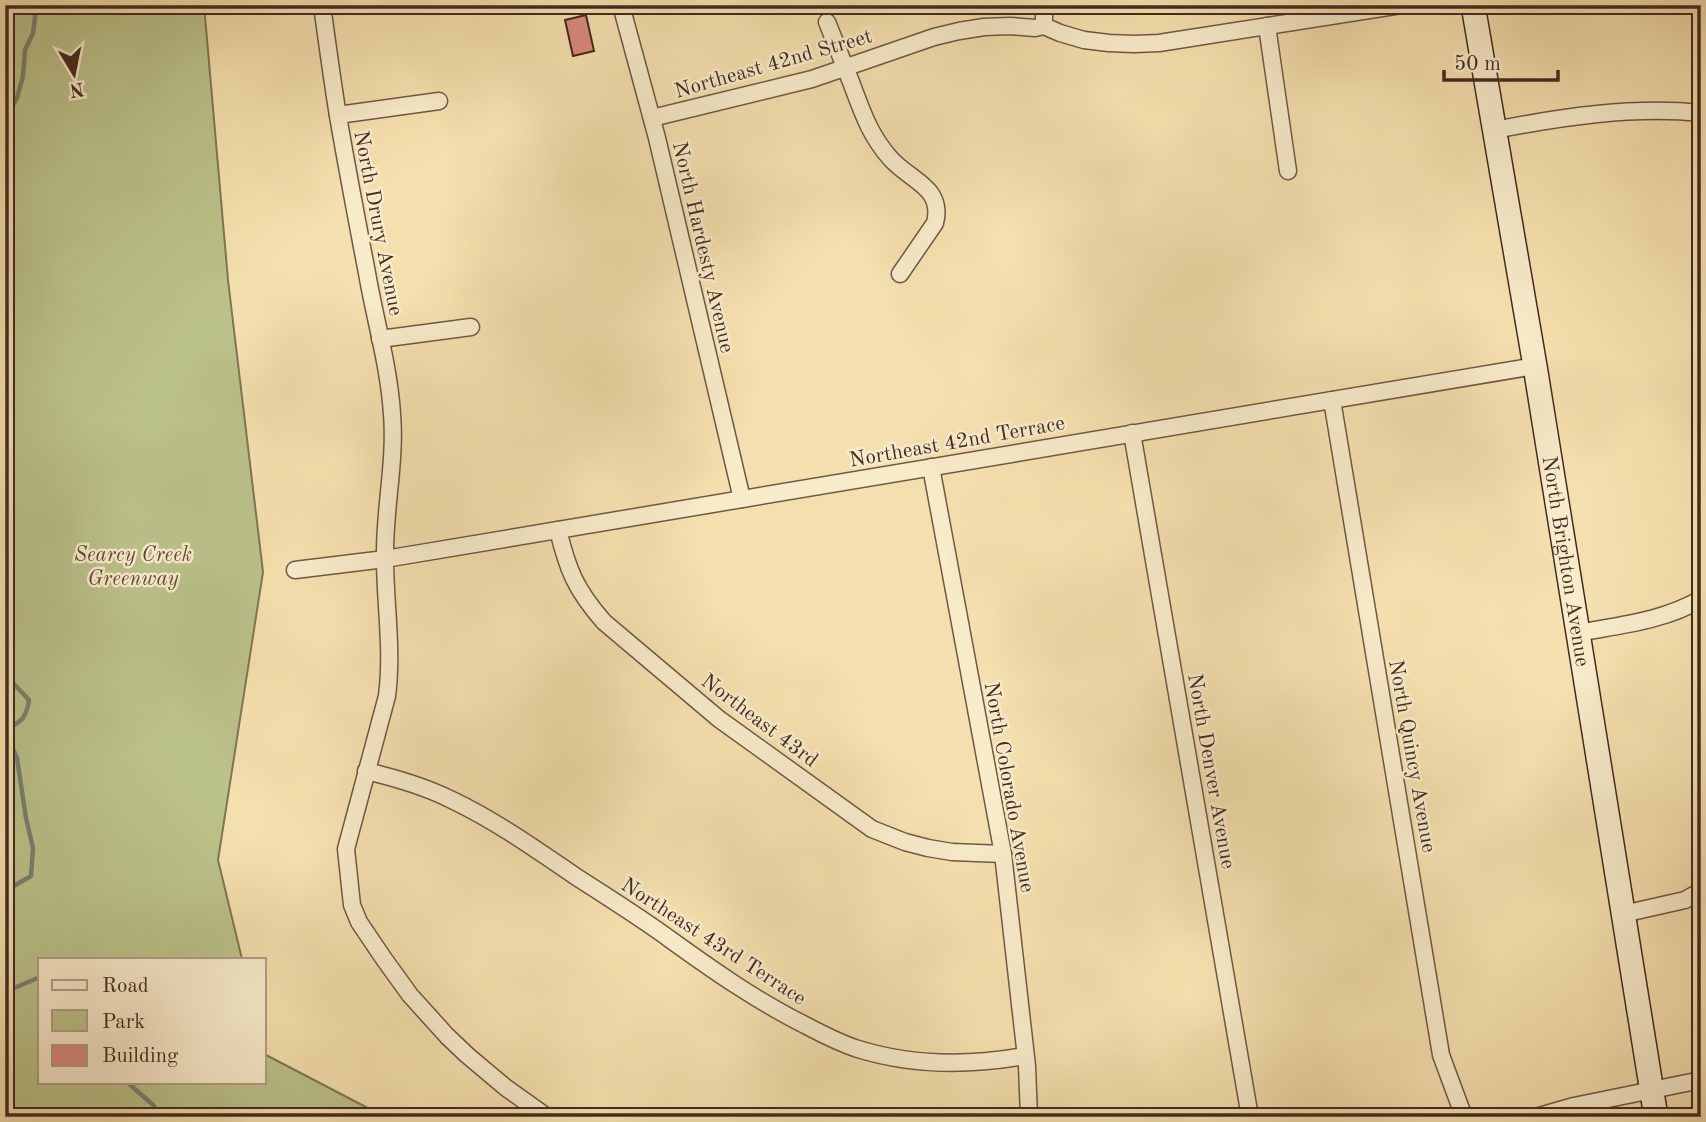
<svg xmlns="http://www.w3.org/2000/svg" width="1706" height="1122" viewBox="0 0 1706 1122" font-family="'Old Standard TT',serif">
  <rect width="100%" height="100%" fill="#f4e0ae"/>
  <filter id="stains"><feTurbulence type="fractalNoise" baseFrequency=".00286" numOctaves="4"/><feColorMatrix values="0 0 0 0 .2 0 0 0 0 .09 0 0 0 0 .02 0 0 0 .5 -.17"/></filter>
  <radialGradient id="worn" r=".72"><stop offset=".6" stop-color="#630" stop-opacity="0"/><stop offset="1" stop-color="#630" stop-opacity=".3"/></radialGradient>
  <path fill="#bbc28a" stroke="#7f7656" stroke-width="2" d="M5,5h199l24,275 35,292 -45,288 24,99h-202v123h224v-33l2,6 119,62h-380z"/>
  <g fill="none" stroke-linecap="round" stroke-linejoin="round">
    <g stroke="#788371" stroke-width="4.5">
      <path d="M5,118l12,-20 6,-22 2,-26 8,-17 3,-23 -1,-5"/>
      <path d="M5,682l9,2 15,16c-3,19 -7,21 -24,30"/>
      <path d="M5,731l12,27 9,60 7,30 -2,28 -26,15"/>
      <path d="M5,992l35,-15"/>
      <path d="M127,1082l26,23 8,12"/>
    </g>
  </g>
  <path fill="#d98a7b" stroke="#432b21" stroke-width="2" d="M586,15l8,36 -21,5 -8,-36z"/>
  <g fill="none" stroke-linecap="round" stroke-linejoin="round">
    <defs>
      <g id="street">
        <path d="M322,5c5,37 10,74 16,111 9,52 19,105 29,157 8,47 22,93 25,141 4,48 -8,96 -7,144 0,46 8,91 2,138l-41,153 6,56 7,17 25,37 26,36 37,41 20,19 38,32 42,30"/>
        <path d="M621,5l36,133 85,361"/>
        <path d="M827,22c8,20 16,40 24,60 11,29 18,52 39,76 20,23 54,29 45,65l-35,51"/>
        <path d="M1044,26v-21"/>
        <path d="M1267,26l21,145"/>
        <path d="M338,115l101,-14"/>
        <path d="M652,118l160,-39 122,-42 25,-6 25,-4 26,-1 25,2 9,-2 16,7 24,7 25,3 25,1 25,-1 242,-38"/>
        <path d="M1495,130c66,-13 138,-24 206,-17"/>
        <path d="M380,339l91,-12"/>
        <path d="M1332,400l109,655 23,62"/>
        <path d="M1132,433l118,684"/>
        <path d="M931,467l72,387 24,212 2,51"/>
        <path d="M558,530c10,41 18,60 46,92l115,97 153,110 33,13 23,6 24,4 51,2"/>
        <path d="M295,570l90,-11 1150,-193"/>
        <path d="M1578,633c42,-8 86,-12 123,-34"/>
        <path d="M366,771c30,7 58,15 86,29 44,21 85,50 126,78 31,20 63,40 93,62 43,31 86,61 134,85 17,9 34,18 53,24 55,17 111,17 167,7"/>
        <path d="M1623,914l62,-14 16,-9"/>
        <path d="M1536,1117l38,-11 127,-26"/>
      </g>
      <g id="secondary">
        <path id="s1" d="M1473,5l62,361 121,751"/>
      </g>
    </defs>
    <use href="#street" stroke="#6f5844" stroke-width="19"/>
    <use href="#secondary" stroke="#432b21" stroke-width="26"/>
    <use href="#street" stroke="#f8ebca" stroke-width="16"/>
    <use href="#secondary" stroke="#f8ebca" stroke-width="23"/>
  </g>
  <g text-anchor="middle" stroke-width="5" stroke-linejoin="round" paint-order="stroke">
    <g font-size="21" fill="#432b21" stroke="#f8ebca">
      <text transform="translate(773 63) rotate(-16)" y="7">Northeast 42nd Street</text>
      <text transform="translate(379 223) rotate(79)" y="7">North Drury Avenue</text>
      <text transform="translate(704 247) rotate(77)" y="7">North Hardesty Avenue</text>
      <text transform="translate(957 441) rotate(-10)" y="7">Northeast 42nd Terrace</text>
      <text dy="7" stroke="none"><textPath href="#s1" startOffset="564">North Brighton Avenue</textPath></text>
      <text transform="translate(760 720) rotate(37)" y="7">Northeast 43rd</text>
      <text transform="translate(1413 756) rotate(80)" y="7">North Quincy Avenue</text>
      <text transform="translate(1212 771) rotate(80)" y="7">North Denver Avenue</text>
      <text transform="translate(1010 787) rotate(80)" y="7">North Colorado Avenue</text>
      <text transform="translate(714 941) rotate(33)" y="7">Northeast 43rd Terrace</text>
    </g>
    <g font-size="21" font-style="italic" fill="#5b4936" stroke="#f8ebca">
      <text x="133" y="561">Searcy Creek<tspan x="133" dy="24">Greenway</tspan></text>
    </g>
  </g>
  <rect width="1706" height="1122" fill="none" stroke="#f4e0ae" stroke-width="28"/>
  <rect x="7" y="7" width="1692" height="1108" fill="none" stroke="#432b21" stroke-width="3.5"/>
  <rect x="14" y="14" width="1678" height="1094" fill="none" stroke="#432b21" stroke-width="2"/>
  <rect x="38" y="958" width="228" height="126" fill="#f8ebca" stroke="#b09e86" stroke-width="2"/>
  <rect x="52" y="980" width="35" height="10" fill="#f8ebca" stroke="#b09e86" stroke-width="2"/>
  <text x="102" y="992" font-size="21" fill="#432b21">Road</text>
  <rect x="52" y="1010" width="35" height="21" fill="#bbc28a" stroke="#b09e86" stroke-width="2"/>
  <text x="102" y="1028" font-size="21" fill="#432b21">Park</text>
  <rect x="52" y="1045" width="35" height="21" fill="#d98a7b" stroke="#b09e86" stroke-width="2"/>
  <text x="102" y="1062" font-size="21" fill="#432b21">Building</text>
  <g transform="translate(74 74) rotate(170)" stroke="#f8ebca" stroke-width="5" paint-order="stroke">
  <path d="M0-5L12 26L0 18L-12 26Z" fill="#432b21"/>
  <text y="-10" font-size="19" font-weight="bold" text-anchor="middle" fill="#432b21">N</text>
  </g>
  <path d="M1444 70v10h114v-10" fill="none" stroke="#432b21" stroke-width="3.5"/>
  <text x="1454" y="70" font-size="21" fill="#432b21" stroke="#f8ebca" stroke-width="5" paint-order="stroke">50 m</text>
  <rect width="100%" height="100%" filter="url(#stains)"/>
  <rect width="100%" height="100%" fill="url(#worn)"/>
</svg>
